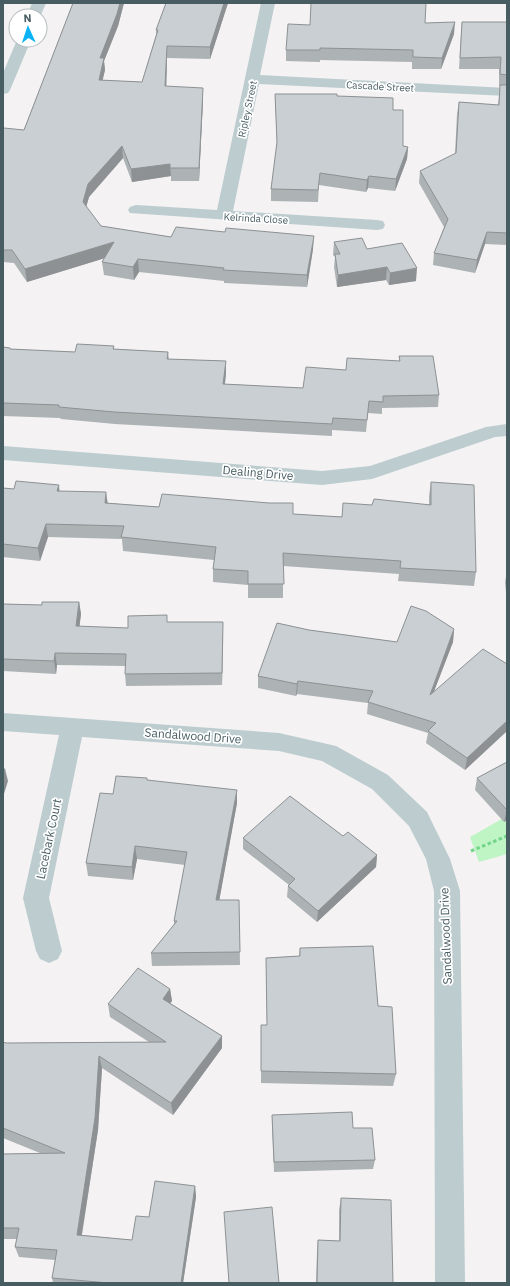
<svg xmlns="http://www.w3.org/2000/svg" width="510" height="1286" viewBox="0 0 510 1286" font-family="'IBM Plex Sans',sans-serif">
  <rect width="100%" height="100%" fill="#f4f2f3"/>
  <path fill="#bff4c4" d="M507,816v38l-28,8 -9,-25z"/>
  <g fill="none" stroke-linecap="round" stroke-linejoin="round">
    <path stroke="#73d589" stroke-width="3" stroke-dasharray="3.5 2.5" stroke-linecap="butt" d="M471,851l36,-15"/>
    <g fill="#bccccf" fill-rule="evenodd">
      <path d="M32,3h14l-6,14 -13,-1z"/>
      <path d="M261,3h14l-15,72 247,13v8l-248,-12 -26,127 144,9 6,1 2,4 -2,4 -6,1 -247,-17 -2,-3 2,-3 6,-2 81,5z"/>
      <path d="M17,40h14l-21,50 -2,3 -5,1v-21z"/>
      <path d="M507,424v12l-12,1 -123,42 -50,6 -319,-25v-14l319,25 48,-5 116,-39z"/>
      <path d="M3,713l276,20 57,13 52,29 39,37 23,47 10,32 5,392h-30l-1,-392 -8,-32 -17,-33 -37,-37 -50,-28 -43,-10 -197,-14 -33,161 13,53 -4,8 -9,4 -9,-4 -4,-8 -13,-53 36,-163 -56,-4z"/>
    </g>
  </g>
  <g fill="#adb2b5">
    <path d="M73,3h51l-6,23 -14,35 1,9 -3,10 40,2 14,-47v-5l10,-27h62l-18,56 -43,-1 -1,28 37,14 -4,81h-28v-5l-39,6 -9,-24 -34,39 -3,10 15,19 70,11 142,12 -6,38 -83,-4v-2l-85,-9 -5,8 -30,-5 -2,-13 3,-4 -78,24 -13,-19 -11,-1v-133l21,1z"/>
    <path d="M462,22h45v223l-22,-1 -10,29 -42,-8 1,-12 10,-26 -25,-44 1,-12 35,-17 2,-40 2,-12 39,3 2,-19h-1v-17h-40l2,-35z"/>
    <path d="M425,23l29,11 -13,35h-29v-7l-92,-2v2l-34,-1v-11l24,-25z"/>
    <path d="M275,94l62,2 56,14 10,36 5,1 -1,12 -12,32 -27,-3 -2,4 -47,-7 -1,17 -47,-1v-12l6,-44z"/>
    <path d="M334,242l33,7 49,32 -27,4 -3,-5 -49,7 -3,-20 1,-10 -2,-2z"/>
    <path d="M114,346v3l54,3 1,7 57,2v13l-1,10 78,4 43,-18 53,-9v-5l40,39 -1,12 -56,1v6l-14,-1 -2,19 -34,-2v6l-217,-12 -54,-5 -1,-1 -57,-2v-69l8,2 64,3z"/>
    <path d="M431,482l45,90 -2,14 -76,-5 1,-7 -116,-8v32h-35v-13l-35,-3v-13l1,-9 -91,-9 -1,-12 -74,-2 -8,24 -37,-4v-69l11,1 45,2 49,12 51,4 134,7 49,3 30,-12h57v-9z"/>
    <path d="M507,571v32l-2,-21z"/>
    <path d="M79,602l2,12 -2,13 49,1 39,-6 56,12 -1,51 -96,1 -1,-12 1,-8 -69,-1 -1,9 -53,-3v-67l39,1z"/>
    <path d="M454,629l-1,13 -19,49 73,-27v67l-42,39 -39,-27 2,-10 -61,-19 1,-11 -71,-9 -1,2 -38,-8v-12l51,-46 88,12z"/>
    <path d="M507,762v58l-3,2 -29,-32 2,-12z"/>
    <path d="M147,778v2l90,23 -18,97h20l1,65 -88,1 -1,-13 23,-28v-4l11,-56 -48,-6 -4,21 -45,-4 -2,-13 27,-69z"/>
    <path d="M243,838l134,17 -1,12 -59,55 -30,-25 1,-11 1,-1 -46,-36z"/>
    <path d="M300,948l78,58 18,68 -3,12 -132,-3v-58h6l-1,-67 33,-2z"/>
    <path d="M170,989l2,12 -2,2 52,33v12l-49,67 -71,-47 -4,62 -16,105 50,5 17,-23 46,-31 1,11 -13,86h-130l-1,-5 3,-18 -36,-3 -4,-10 2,-8h-14v-85l37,-1 -37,-15v-96l3,1 143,-1 -39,-25 -2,-13z"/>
    <path d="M272,1115l81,13 22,32 -2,9 -99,3 -2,-47z"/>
    <path d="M341,1198l52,85h-77l1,-31 1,-12 21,1v-31z"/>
  </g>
  <g fill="#8d9193">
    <path d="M120,3h4l-6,23 -14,35 1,9 -5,22 -1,-12 1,-22z"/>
    <path d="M224,3h4l-18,56v-12z"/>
    <path d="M455,22l-1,12 -13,35 1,-11z"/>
    <path d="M167,46v12l-1,41 -1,-13z"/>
    <path d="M203,88v12l-4,81v-13z"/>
    <path d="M122,146l1,12 -34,39 -5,18 -1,-13 5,-18z"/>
    <path d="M408,147l-1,12 -12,32 1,-12z"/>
    <path d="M170,164l1,12 -39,6 -1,-13z"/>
    <path d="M369,176l-1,12 -2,4 1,-12z"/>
    <path d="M487,232l-2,12 -10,29 2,-13z"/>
    <path d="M314,236l-1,13 -6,38v-12z"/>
    <path d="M114,242l1,13 -88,27 -2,-13z"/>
    <path d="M138,259l1,13 -5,8 -1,-13z"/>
    <path d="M387,267l-1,13 -49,7 1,-12z"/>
    <path d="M417,268l-1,13 -27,4 1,-12z"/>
    <path d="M226,361v13l-3,22v-12z"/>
    <path d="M59,485l1,13 -3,-7z"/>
    <path d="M106,492l2,13 -3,-2z"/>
    <path d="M46,524l2,13 -8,24 -2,-13z"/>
    <path d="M79,602l2,12 -3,25 -2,-13z"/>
    <path d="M223,622v12l-1,51v-12z"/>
    <path d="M454,629l-1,13 -25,65 2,-12z"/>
    <path d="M55,653l2,12 -1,9 -2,-13z"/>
    <path d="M298,681l-1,13 -1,2 1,-12z"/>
    <path d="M507,721v10l-42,39 2,-12z"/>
    <path d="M5,769l3,12 -5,16v-21z"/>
    <path d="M237,790v13l-20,110 -1,-13z"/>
    <path d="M507,810v10l-3,2z"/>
    <path d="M135,846l2,13 -4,21 -1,-13z"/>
    <path d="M377,855l-1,12 -59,55 1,-11z"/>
    <path d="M170,989l2,12 -8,10 -1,-12z"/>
    <path d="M222,1036v12l-49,67 -2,-12z"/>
    <path d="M99,1056l3,12 -4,62 -18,115 -3,-10z"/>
    <path d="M195,1186l1,11 -13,86h-2z"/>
  </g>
  <g fill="#c9cfd2" stroke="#8d9193">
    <path d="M73,3h47l-3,11 -17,44h4l-5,22 43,2 16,-52h-2l10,-27h58l-14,44 -43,-1 -2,40 38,2 -4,80h-29v-4l-39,5 -9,-23 -34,38 -5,18 18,24 70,11 5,-10 49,5 1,-4 88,8 -7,39 -84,-5 1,-2 -86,-9 -5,8 -31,-5 12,-20 -89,27 -13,-19h-9v-121l1,-1 20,2z"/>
    <path d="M311,3h115l-1,20 30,-1 -13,36 -29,-1v-7l-93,-2v2h-34l2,-26 22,1z"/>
    <path d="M462,22h45v53l-7,-1 1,-17 -41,1z"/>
    <path d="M500,85h7v148l-20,-1 -10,28 -43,-7 14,-34 -28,-48 36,-18 3,-51 40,3z"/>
    <path d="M275,94h62v2l56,2v12h10v36l5,1 -12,32 -27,-3 -2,4 -47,-7 -2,17 -47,-1 6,-47z"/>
    <path d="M362,238l5,11 35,-6 15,25 -27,5 -3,-6 -49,8 -3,-21h5l-6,-12z"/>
    <path d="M77,344l37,2 -1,3 55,3 -1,7 59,2 -3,23 80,4 3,-21 40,3 1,-12 53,3 -1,-5h34l6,39 -56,1v6l-14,-1 -2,19 -34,-2 -1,6 -218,-12 -55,-5v-2l-56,-2v-56l7,1v1l65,3z"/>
    <path d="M16,481l43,4 -2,6 49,1 -1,11 54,4 3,-13 107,9h24v11l49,3 1,-14 29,2 2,-6 57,6v-23l43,3 2,87 -76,-4 1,-7 -118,-8 1,31h-36v-13l-35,-2 3,-22 -95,-10 3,-11 -78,-2 -8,24 -35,-4v-56l11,1z"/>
    <path d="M42,602h37l-3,24 52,2v-12l39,-1v7h56l-1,51 -97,1 1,-20 -71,-1 -1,8 -51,-2v-55l39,1z"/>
    <path d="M411,606l15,5 28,18 -24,66 53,-46 24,15v57l-40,37 -39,-27 8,-8 -68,-21 5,-11 -75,-10 -1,3 -39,-8 19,-53 32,7 88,12z"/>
    <path d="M507,762v48l-30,-32z"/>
    <path d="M3,769h2l-2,7z"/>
    <path d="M116,776l31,2v2l90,10 -21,110h23l1,52 -89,1 26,-32h-3l13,-69 -52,-6 -3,21 -46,-4 14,-70 13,1z"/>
    <path d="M290,796l53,40 5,-4 29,23 -59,56 -30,-25 7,-7 -52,-41z"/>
    <path d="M373,946l5,60 14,1 4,67 -135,-3v-46h6l-1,-67 34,-2v-8z"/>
    <path d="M138,968l32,21 -7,10 59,37 -51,67 -72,-47 -4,62 -18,117 55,5 4,-24 13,1 6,-36 40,5 -14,97h-72l-57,-5 5,-28 -42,-3 4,-19h-16v-74l62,-1 -62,-25v-86l3,1 160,-1 -58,-38z"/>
    <path d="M352,1112l1,16h19l3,32 -101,2 -2,-47z"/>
    <path d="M341,1198l50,2 2,83h-76l1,-43 22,1z"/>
    <path d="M272,1207l7,76h-50l-5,-71z"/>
  </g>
  <g text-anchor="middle" stroke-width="3.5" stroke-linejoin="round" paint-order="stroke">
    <g font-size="10" fill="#485d62" stroke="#fff">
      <text transform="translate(380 86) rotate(3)" y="4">Cascade Street</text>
      <text transform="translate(247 109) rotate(-78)" y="4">Ripley Street</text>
      <text transform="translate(256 218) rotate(3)" y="4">Kelrinda Close</text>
    </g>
    <g font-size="12" fill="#485d62" stroke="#fff">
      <text transform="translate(258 473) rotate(5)" y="4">Dealing Drive</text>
      <text transform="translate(193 736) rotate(4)" y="4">Sandalwood Drive</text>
      <text transform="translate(49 839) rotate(-78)" y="4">Lacebark Court</text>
      <text transform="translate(446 936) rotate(-92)" y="4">Sandalwood Drive</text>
    </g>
  </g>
  <rect width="510" height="1286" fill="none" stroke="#485d62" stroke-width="8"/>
  <g transform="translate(28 28) rotate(357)"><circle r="19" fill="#ffffff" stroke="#b6bec0"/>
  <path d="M0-3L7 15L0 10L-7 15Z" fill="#0bb3f6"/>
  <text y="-6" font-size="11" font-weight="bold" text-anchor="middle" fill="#485d62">N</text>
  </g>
</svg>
